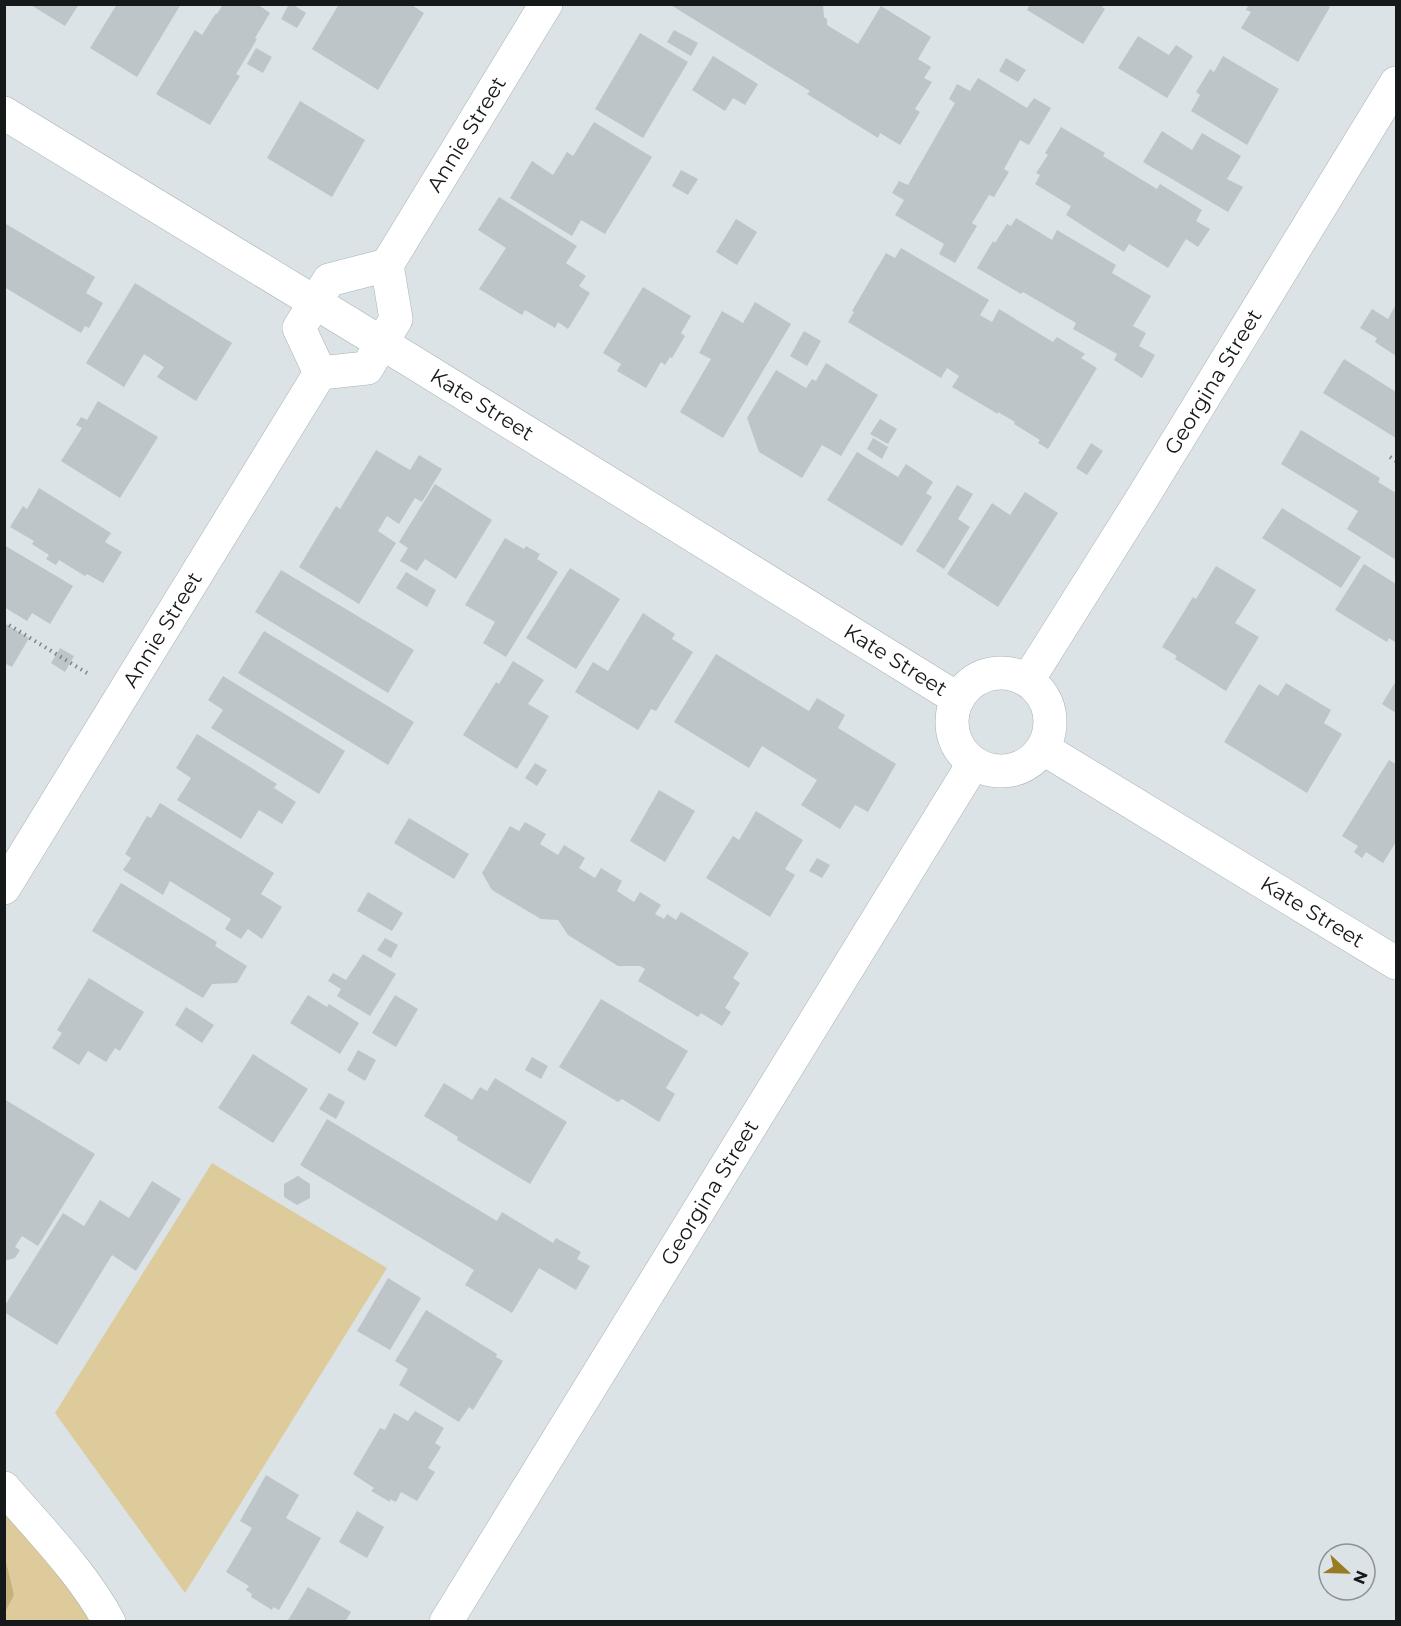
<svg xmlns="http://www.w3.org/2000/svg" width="1401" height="1626" viewBox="0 0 1401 1626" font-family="Montserrat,sans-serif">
  <rect width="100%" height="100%" fill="#dbe3e7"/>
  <g fill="#decb9b">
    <path d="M212,1163l175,105 -202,325 -130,-180z"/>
    <path d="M4,1488l105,133h-104z"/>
  </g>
  <path fill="#c6b17c" d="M5,1558l9,37 -9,17h-1z"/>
  <g fill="#bdc5c9">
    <path d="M29,4h50l-14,22z"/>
    <path d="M117,4h64l-44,73 -47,-29z"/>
    <path d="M223,4h34l13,9 -15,25 2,1 -21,35 4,2 -30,49 -54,-31 39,-64 7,5 14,-22 1,1z"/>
    <path d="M289,4h3l14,9 -9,15 -16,-9z"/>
    <path d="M339,4h71l14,9 -46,77 -66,-41z"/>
    <path d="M669,4h154l1,13 3,2v6l31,19 23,-38 50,31 -13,22 13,8 -7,11 8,4 -17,27 5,3 -20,33 -20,-12 -2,5 -71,-44 3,-3z"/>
    <path d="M1030,4h74l-2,3 3,2 -22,35 -56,-34z"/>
    <path d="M1249,4h77l4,3 -32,55 -57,-34 10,-16 -5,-2z"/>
    <path d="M674,30l24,13 -7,13 -24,-14z"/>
    <path d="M640,33l48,29 -45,76 -48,-29z"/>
    <path d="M1138,36l31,19 7,-10 17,11 -26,42 -49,-30z"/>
    <path d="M256,48l16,9 -9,16 -16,-9z"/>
    <path d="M713,56l45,28 -13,21 -12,-7 -8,13 -33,-21z"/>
    <path d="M1223,56l56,33 -32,56 -56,-34 9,-16 -4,-3 14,-23 4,3z"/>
    <path d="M1006,58l20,12 -8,12 -19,-11z"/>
    <path d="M978,78l49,30 7,-10 17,10 -22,37 -9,-5 -16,29 5,3 -15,25 -5,-2 -17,28 5,3 -22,37 -16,-9 5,-10 -49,-29 9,-15 -12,-7 7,-12 9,4 47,-82 -6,-4 8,-15 13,7z"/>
    <path d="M300,101l65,39 -33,57 -65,-39z"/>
    <path d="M594,122l58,35 -47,77 -24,-14 -9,16 -62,-38 22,-37 21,14 14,-23 6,4z"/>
    <path d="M1061,127l44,26 -2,3 54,33 3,-5 42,26 -6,11 14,8 -12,18 -12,-8 -18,29 -39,-24 -5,8 -58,-37 5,-9 -36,-22 5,-9 -4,-2 12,-18 -3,-2z"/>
    <path d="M1162,131l30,19 10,-17 39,23 -14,23 16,8 -15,25 -85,-50z"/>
    <path d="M681,170l17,9 -10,16 -16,-9z"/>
    <path d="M499,197l78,49 -11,17 20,13 -7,10 11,7 -22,36 -10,-7 -3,6 -30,-18 -3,5 -43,-26 27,-41 -28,-18z"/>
    <path d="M1016,218l36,22 5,-10 59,35 -4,8 39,23 -18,30 13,7 -7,13 16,9 -13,23 -28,-18 3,-6 -44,-25 3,-6 -53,-31 -2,2 -44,-26 16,-27 2,2 12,-19 4,2z"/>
    <path d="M736,219l21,13 -20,33 -21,-13z"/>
    <path d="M6,224l89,53 -9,16 17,10 -14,25 -4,-2 -4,7 -77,-46z"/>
    <path d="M901,248l88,52 -9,15 12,7 7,-13 54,33 4,-5 28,17 -4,4 16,10 -49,81 -10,-6 2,-3 -26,-16 1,-2 -17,-10v2l-46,-27 7,-11 -12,-8 -6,10 -93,-56 6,-10 -2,-1 34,-58 9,5z"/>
    <path d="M135,283l97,60 -36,58 -39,-24 7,-10 -20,-13 -20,33 -38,-24z"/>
    <path d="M643,287l48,29 -10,17 4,3 -13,22 -2,-1 -5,8 -4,-3 -15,26 -29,-17 4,-7 -18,-11z"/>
    <path d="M755,302l36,22 -68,114 -43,-26 31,-53 -12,-6 23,-42 21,12z"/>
    <path d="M1396,304v52l-21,-14 2,-4 -17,-10 12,-19 16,10z"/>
    <path d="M804,331l17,10 -14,25 -17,-10z"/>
    <path d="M1344,359l52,33v46l-73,-45z"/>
    <path d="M826,363l52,32 -37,61 -19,-11 -20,33 -43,-26 -12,-34 29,-48 30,18 6,-9 4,2z"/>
    <path d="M98,401l60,36 -38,61 -59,-37 21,-33 -6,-3 5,-8 6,3z"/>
    <path d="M880,419l17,10 -9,15 -18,-10z"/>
    <path d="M1301,430l79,48 -2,4 18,11v67l-49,-31 11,-18 -77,-47z"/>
    <path d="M873,438l15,9 -6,12 -15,-10z"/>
    <path d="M1091,443l12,8 -16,24 -11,-7z"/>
    <path d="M376,450l34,20 9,-15 23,14 -20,33 -7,-4 -16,26 -12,-8 -9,15 18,12 -37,61 -60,-37 37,-61 4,3z"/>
    <path d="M857,452l41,25 8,-13 27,18 -7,11 6,4 -30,49 -75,-46z"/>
    <path d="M435,484l57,36 -36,59 -31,-20 -8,12 -17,-10 8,-13 -9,-6z"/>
    <path d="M957,485l16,9 -15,25 12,8 -26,42 -28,-18z"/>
    <path d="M39,488l72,45 -6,9 17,10 -19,31 -16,-9 -2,2 -26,-16 -3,5 -10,-6 3,-4 -17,-11 2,-3 -24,-14 13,-21 4,3z"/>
    <path d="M1025,492l33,21 -60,94 -51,-33 45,-71 18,12z"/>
    <path d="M1282,508l79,49 -20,31 -79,-50z"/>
    <path d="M505,538l19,11 2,-3 14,8 -3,5 21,13 -52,85 -23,-14 12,-21 -30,-17z"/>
    <path d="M4,545l69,41 -23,38 -18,-11 -5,8 -23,-14z"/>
    <path d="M1364,564l32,20v59l-7,-5 -2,4 -52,-32z"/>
    <path d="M1216,566l40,24 -21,33 24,14 -33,54 -51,-32 2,-3 -15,-9 31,-50 3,2z"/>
    <path d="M570,568l50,31 -44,70 -50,-31z"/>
    <path d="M281,570l133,80 -26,43 -133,-81z"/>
    <path d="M406,572l30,18 -9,17 -31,-19z"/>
    <path d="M643,613l32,21 -3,5 21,13 -37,59 -5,-2 -13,21 -63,-38 18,-30 15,9z"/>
    <path d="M4,623l25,15 -17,29 -8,-4z"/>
    <path d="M264,631l150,91 -26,43 -150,-92z"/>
    <path d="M60,648l14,8 -9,16 -14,-9z"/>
    <path d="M716,654l93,57 8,-13 28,17 -7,13 58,36 -28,48 -13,-7 -15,24 -39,-24 16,-25 -55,-34 -13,22 -75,-46z"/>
    <path d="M513,661l31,19 -16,24 21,12 -32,53 -54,-34 33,-53 3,2z"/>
    <path d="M223,676l122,75 -26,43 -108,-66 12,-18 -15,-10z"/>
    <path d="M1396,681v32l-14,-9z"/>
    <path d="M1286,683l45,27 -7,13 18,11 -35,59 -83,-51 35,-58 19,12z"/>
    <path d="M197,734l80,50 -3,4 22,14 -14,22 -23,-14 -18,29 -64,-39 14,-22 -15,-10z"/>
    <path d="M1389,760l7,4v78l-13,21 -17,-11 -4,6 -8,-6 4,-6 -16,-10z"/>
    <path d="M535,763l12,7 -10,16 -12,-8z"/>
    <path d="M659,790l36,21 -30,51 -35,-21z"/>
    <path d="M160,803l114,70 -13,21 21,13 -20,32 -14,-10 -7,10 -16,-10 6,-10 -61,-38 -7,14 -40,-25 8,-12 -6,-4 22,-38 4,2z"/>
    <path d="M756,811l47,29 -18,29 10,6 -25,42 -64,-39 27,-42 6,4z"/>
    <path d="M409,818l60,36 -15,25 -60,-36z"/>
    <path d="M525,822l21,12 -6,10 18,11 6,-10 21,13 -6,10 16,10 6,-10 21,13 -5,10 17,11 6,-10 21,13 -6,9 9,5 3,-5 9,6 5,-8 68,41 -16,25 7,5 -15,25 6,4 -9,14 -21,-13 -3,4 -60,-36 7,-12 -5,-3h-22l-50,-31 -10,-15 -17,-1 -49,-29 -10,-17 28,-47 9,5z"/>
    <path d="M817,858l13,7 -8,13 -13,-7z"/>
    <path d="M121,883l96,59 -2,4 32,20 -10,17 -25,1 -9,14 -111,-67z"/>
    <path d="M368,892l35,21 -11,18 -35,-20z"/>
    <path d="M385,938l13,7 -7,13 -14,-8z"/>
    <path d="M363,954l33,20 -26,42 -33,-20 4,-7 -13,-8 5,-8 13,7z"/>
    <path d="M89,978l55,34 -24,39 -5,-3 -9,14 -18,-11 -9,14 -27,-17 10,-15 -5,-3z"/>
    <path d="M308,995l19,12 2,-3 30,19 -19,31 -50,-31z"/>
    <path d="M395,995l23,14 -22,38 -24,-14z"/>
    <path d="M601,999l87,52 -22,37 9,6 -16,28 -37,-23 -4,3 -59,-35z"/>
    <path d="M186,1007l28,18 -12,18 -27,-18z"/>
    <path d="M358,1050l18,10 -11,21 -18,-11z"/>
    <path d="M253,1054l55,35 -35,54 -55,-35z"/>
    <path d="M532,1057l16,9 -7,13 -16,-9z"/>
    <path d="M495,1078l72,44 -37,62 -73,-44 1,-3 -34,-21 20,-33 28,17 8,-13 7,4z"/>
    <path d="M329,1093l16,9 -9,17 -17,-10z"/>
    <path d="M4,1099l91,55 -57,92 -16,-10 -7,11 5,3 -5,8 -11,3z"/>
    <path d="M327,1119l170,102 5,-9 51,31 3,-5 25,14 -4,7 13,7 -14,24 -37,-22 -27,45 -47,-28 9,-15 -174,-105z"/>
    <path d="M298,1176l12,8v14l-13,7 -13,-8v-13z"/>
    <path d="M152,1181l29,18 -45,72 -24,-16 -55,90 -53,-33v-5l59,-94 21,13 16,-26 29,18z"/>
    <path d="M388,1278l33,20 -31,52 -33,-19z"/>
    <path d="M426,1310l71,44 -1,3 7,4 -30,49 -4,-3 -10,15 -60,-37 9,-16 -13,-8z"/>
    <path d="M415,1411l29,17 -9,15 6,4 -13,21 7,4 -18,29 -16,-9 -5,10 -6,-3v3l-19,-11 3,-3 -21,-14 27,-46 5,2 9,-17 14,8z"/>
    <path d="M266,1475l33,20 -13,23 35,20 -42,72 -6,-3 -1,3 -21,-13 1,-3 -6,-4 3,-4 -23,-14 26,-44 -12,-7z"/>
    <path d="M357,1511l27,16 -17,31 -28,-16z"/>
    <path d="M308,1587l43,25 -6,10h-58z"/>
  </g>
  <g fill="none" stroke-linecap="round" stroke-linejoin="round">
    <defs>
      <g id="minor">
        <path id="s1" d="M4,113l404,246 550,340"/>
        <path d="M387,265l9,54 -29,49 -47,5 -21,-45 30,-48z"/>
        <path id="s2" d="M387,265l159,-261"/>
        <circle cx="1001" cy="722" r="49"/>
        <path id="s3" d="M1028,680l113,-180 255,-417"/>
        <path id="s4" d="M1044,749l352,214"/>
        <path id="s5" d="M4,888l316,-515"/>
        <path d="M4,1488c35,41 80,86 105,134"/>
        <path id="s6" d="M446,1622l527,-858"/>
      </g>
    </defs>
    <use href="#minor" stroke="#aab1b5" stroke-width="34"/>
    <g stroke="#7e8486" stroke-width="4" stroke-dasharray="1.5 4.5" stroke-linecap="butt">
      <path d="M1390,457l6,4"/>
      <path d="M4,622l83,51"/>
    </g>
    <use href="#minor" stroke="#fff" stroke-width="33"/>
  </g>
  <g text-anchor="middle" stroke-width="4.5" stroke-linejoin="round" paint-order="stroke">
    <g font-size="21" fill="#16191a" stroke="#dbe3e7">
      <text dy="7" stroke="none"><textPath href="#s2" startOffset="153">Annie Street</textPath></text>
      <text dy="7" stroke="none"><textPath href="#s3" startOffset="351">Georgina Street</textPath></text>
      <text dy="7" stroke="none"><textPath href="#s1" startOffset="560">Kate Street</textPath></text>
      <text dy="7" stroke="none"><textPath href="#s5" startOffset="303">Annie Street</textPath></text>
      <text dy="7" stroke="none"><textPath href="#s1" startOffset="1046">Kate Street</textPath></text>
      <text dy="7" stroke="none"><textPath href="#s4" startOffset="314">Kate Street</textPath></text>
      <text dy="7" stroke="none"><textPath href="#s6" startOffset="504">Georgina Street</textPath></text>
    </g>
  </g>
  <rect width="1401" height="1626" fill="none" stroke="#16191a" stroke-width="12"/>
  <g transform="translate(1347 1572) rotate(112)"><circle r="28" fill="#dbe3e7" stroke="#8c9295" stroke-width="1.5"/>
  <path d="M0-4.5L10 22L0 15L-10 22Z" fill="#997b24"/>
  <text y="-9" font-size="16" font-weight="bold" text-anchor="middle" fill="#16191a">N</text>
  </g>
</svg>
